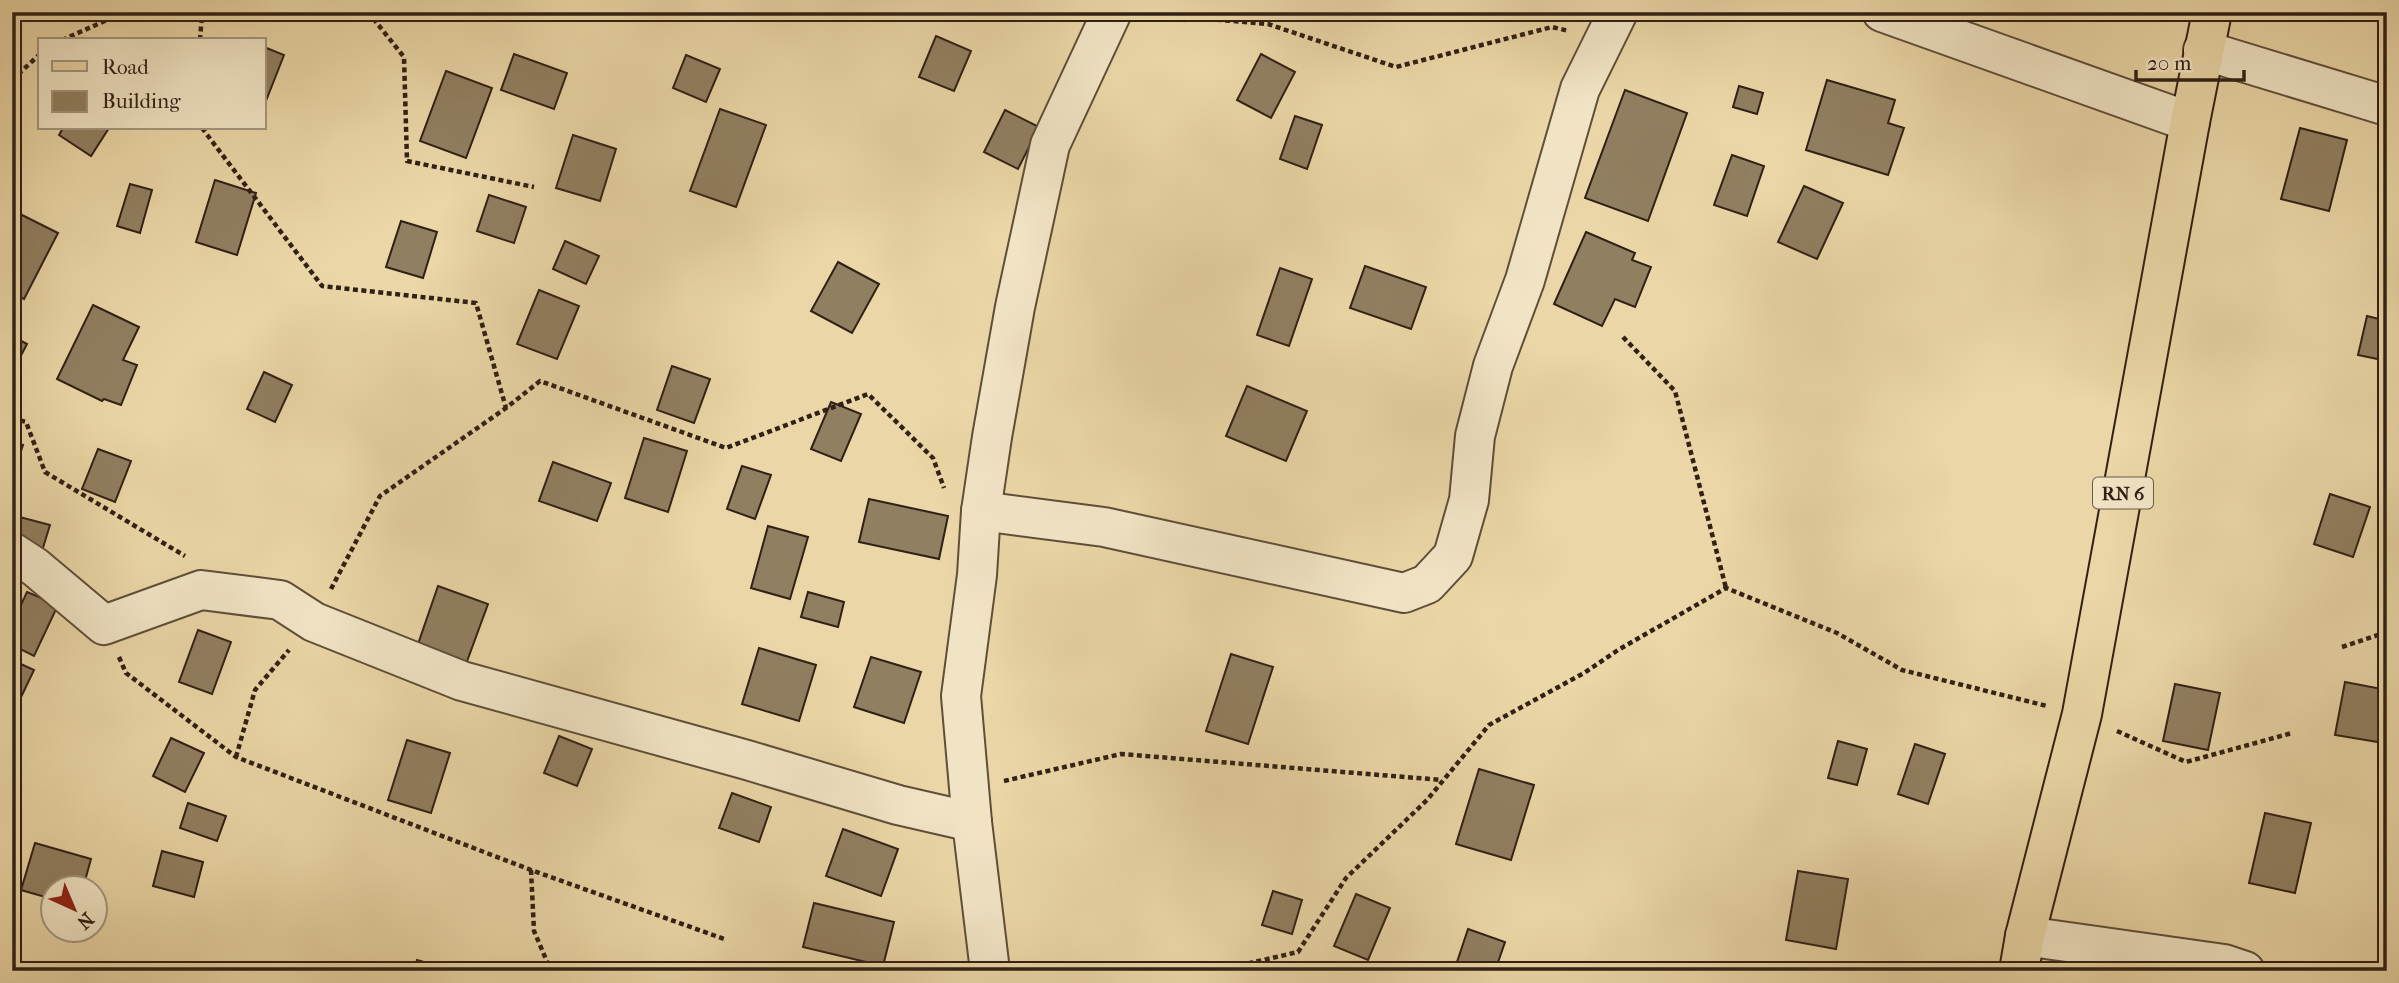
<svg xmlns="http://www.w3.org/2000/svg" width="2399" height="983" viewBox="0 0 2399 983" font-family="'IM FELL French Canon',serif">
  <rect width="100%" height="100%" fill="#ead6a6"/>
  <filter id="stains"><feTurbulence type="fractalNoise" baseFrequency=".00286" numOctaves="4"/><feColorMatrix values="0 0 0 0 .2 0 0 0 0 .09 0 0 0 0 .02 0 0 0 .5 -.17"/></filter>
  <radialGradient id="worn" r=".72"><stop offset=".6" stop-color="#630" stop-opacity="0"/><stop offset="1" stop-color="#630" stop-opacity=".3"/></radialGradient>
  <g fill="#917f61" stroke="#312016" stroke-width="2">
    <path d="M1155,12h32l-3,9z"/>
    <path d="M936,36l35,15 -17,40 -35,-14z"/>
    <path d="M264,47l20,8 -20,51z"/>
    <path d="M514,54l53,19 -13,36 -53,-19z"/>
    <path d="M1261,54l34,18 -24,46 -34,-18z"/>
    <path d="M686,55l34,14 -14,33 -33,-14z"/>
    <path d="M446,71l46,17 -26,70 -46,-17z"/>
    <path d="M1827,80l68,20 -7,23 16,5 -16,47 -82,-25z"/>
    <path d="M1739,86l24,7 -6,21 -24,-7z"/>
    <path d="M1625,90l62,23 -39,108 -63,-23z"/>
    <path d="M720,109l46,16 -30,82 -46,-16z"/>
    <path d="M1005,110l34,17 -21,42 -34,-17z"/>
    <path d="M1295,116l27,9 -15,44 -27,-10z"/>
    <path d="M63,128h46l-18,28 -32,-21z"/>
    <path d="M2300,128l47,12 -18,71 -48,-12z"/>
    <path d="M573,135l43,14 -16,52 -44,-13z"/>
    <path d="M1732,155l32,11 -17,50 -33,-11z"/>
    <path d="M215,180l41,13 -19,62 -41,-13z"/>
    <path d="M130,184l22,6 -12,43 -23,-7z"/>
    <path d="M1804,186l39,17 -26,56 -39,-17z"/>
    <path d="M489,195l37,12 -12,36 -37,-12z"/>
    <path d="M16,212l42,21 -34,66 -12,-7v-72z"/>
    <path d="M401,221l36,11 -14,46 -37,-11z"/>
    <path d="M1586,232l49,21 -3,7 19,7 -16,40 -20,-8 -13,27 -48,-22z"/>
    <path d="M565,241l34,15 -13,28 -33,-15z"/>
    <path d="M838,262l41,22 -27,49 -41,-22z"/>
    <path d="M1365,266l61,21 -15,42 -61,-21z"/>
    <path d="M1280,268l32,11 -23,67 -32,-11z"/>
    <path d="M539,290l40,16 -22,53 -40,-15z"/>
    <path d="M93,305l46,22 -16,33 14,5 -16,40 -17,-6 -2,2 -45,-22z"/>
    <path d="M2367,316l20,5v40l-29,-6z"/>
    <path d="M12,336l15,8 -15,29z"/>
    <path d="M672,366l38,13 -16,44 -37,-13z"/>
    <path d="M264,372l28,13 -17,37 -28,-13z"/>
    <path d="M1247,386l60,25 -21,50 -60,-25z"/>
    <path d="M831,402l30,12 -20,47 -30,-12z"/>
    <path d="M644,438l43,13 -19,61 -43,-14z"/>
    <path d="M12,442l11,3 -11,34z"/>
    <path d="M98,449l33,12 -16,41 -33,-13z"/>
    <path d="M553,462l58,21 -14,38 -58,-20z"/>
    <path d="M742,466l29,9 -16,44 -28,-10z"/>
    <path d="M2330,494l40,13 -17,50 -39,-13z"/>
    <path d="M869,499l79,17 -9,43 -80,-17z"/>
    <path d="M12,515l38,10 -8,26 -30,-8z"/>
    <path d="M768,526l40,11 -18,62 -39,-11z"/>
    <path d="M438,586l50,18 -22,60 -49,-17z"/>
    <path d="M27,592l31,13 -24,51 -22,-11v-21z"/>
    <path d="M808,592l36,10 -6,25 -37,-10z"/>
    <path d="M198,630l33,12 -19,52 -33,-12z"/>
    <path d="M759,648l57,17 -17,56 -57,-17z"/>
    <path d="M1231,654l42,13 -25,77 -42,-13z"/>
    <path d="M871,657l50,15 -17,51 -50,-16z"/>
    <path d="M12,660l22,10 -22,46z"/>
    <path d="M2345,682l42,8 -9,52 -43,-7z"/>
    <path d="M2175,684l45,9 -12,57 -45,-9z"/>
    <path d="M559,736l33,13 -15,37 -33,-13z"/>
    <path d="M171,738l33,15 -19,39 -32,-16z"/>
    <path d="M407,740l43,13 -19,60 -43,-13z"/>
    <path d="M1838,741l29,8 -10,36 -29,-7z"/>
    <path d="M1915,744l30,10 -17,50 -30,-10z"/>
    <path d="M1479,769l55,16 -23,75 -55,-16z"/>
    <path d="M732,793l39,14 -12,35 -40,-14z"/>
    <path d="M188,803l38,13 -9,25 -37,-13z"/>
    <path d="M2265,813l46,10 -16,70 -46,-10z"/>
    <path d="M843,829l55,20 -17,47 -55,-20z"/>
    <path d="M35,843l56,16 -8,29h-31v11l-31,-9z"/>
    <path d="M162,851l41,11 -9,35 -41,-11z"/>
    <path d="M1798,871l50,8 -12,70 -50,-9z"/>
    <path d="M1273,891l29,9 -10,34 -30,-9z"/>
    <path d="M1356,894l34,14 -22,52 -34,-14z"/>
    <path d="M814,903l80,19 -11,44 -80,-19z"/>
    <path d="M1468,929l37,13 -10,29h-41z"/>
    <path d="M417,960l38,11h-41z"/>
  </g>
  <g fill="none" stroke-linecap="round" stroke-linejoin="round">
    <defs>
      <g id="minor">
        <path d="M1882,12l308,110"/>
        <path d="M2203,50l184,56"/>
        <path d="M981,511l123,16 300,66 23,-9 26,-28 16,-56 6,-64 18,-70 32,-86 55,-191 38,-77"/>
        <path d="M12,552l23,15 69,58 97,-35 79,10 34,22 148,59 285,79 151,45 74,17"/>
        <path d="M2025,936l199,28 21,7"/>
        <path d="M990,971l-18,-149 -11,-126 16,-121 4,-64 11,-74 23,-130 35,-162 62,-133"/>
      </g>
      <path id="major" d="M2019,971l6,-35 57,-222 108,-592 22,-110"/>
    </defs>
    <use href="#minor" stroke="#5f4e3a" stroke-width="42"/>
    <use href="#major" stroke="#312016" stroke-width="42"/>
    <g stroke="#312016" stroke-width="4.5" stroke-dasharray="5 3.5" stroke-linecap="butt">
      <path d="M188,12l14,3 6,-3"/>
      <path d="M368,12l36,45 3,104 127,26"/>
      <path d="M1149,14l119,10 128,43 156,-40 17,4"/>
      <path d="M62,40l63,-28"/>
      <path d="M200,40l2,-25"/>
      <path d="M12,80l28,-26"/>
      <path d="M202,128l120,158 154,17 30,105"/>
      <path d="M1623,337l52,54 51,197"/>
      <path d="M12,418l14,4 19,50 140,84"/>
      <path d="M331,589l49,-93 126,-88 34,-27 186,67 142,-54 65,64 11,30"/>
      <path d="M2342,647l45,-15"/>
      <path d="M119,657l7,16 110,84 295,113 196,70"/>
      <path d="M2117,731l69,31 106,-29"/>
      <path d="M236,757l19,-67 34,-40"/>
      <path d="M1004,781l117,-27 321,26"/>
      <path d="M531,870l3,61 17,40"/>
      <path d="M1215,971l83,-19 48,-74 81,-78 62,-75 95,-52 34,-23 108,-62 111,45 65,37 145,36"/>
    </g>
    <use href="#minor" stroke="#f1e4c5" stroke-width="38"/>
    <use href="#major" stroke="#ead6a6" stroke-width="38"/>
  </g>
  <g text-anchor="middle" stroke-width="5" stroke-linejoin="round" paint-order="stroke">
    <rect fill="#f1e4c5" stroke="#6b5b4a" stroke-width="2" x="2093" y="477.5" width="60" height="31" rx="5"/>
    <g font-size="19" font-weight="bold" fill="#312016">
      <text x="2123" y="500">RN 6</text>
    </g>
  </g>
  <rect width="2399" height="983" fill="none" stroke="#ead6a6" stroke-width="42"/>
  <rect x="14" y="14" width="2371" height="955" fill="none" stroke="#312016" stroke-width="3.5"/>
  <rect x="21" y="21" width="2357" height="941" fill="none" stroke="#312016" stroke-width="2"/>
  <rect x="38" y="38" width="228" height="91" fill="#f1e4c5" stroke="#a4967f" stroke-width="2"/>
  <rect x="52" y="61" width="35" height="10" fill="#ead6a6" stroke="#a4967f" stroke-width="2"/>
  <text x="102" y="74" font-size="21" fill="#312016">Road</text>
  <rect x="52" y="91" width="35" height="21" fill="#917f61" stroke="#a4967f" stroke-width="2"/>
  <text x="102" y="108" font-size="21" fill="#312016">Building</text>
  <g transform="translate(74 909) rotate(136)"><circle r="33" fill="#f1e4c5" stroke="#a4967f" stroke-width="2"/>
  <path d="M0-5L12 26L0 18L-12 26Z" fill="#8f2418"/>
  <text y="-10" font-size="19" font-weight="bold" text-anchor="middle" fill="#312016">N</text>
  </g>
  <path d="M2136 70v10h108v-10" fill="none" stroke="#312016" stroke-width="3.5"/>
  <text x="2147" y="70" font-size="21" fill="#312016" stroke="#f1e4c5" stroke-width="5" paint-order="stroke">20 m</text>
  <rect width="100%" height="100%" filter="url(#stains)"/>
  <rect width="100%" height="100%" fill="url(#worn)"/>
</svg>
